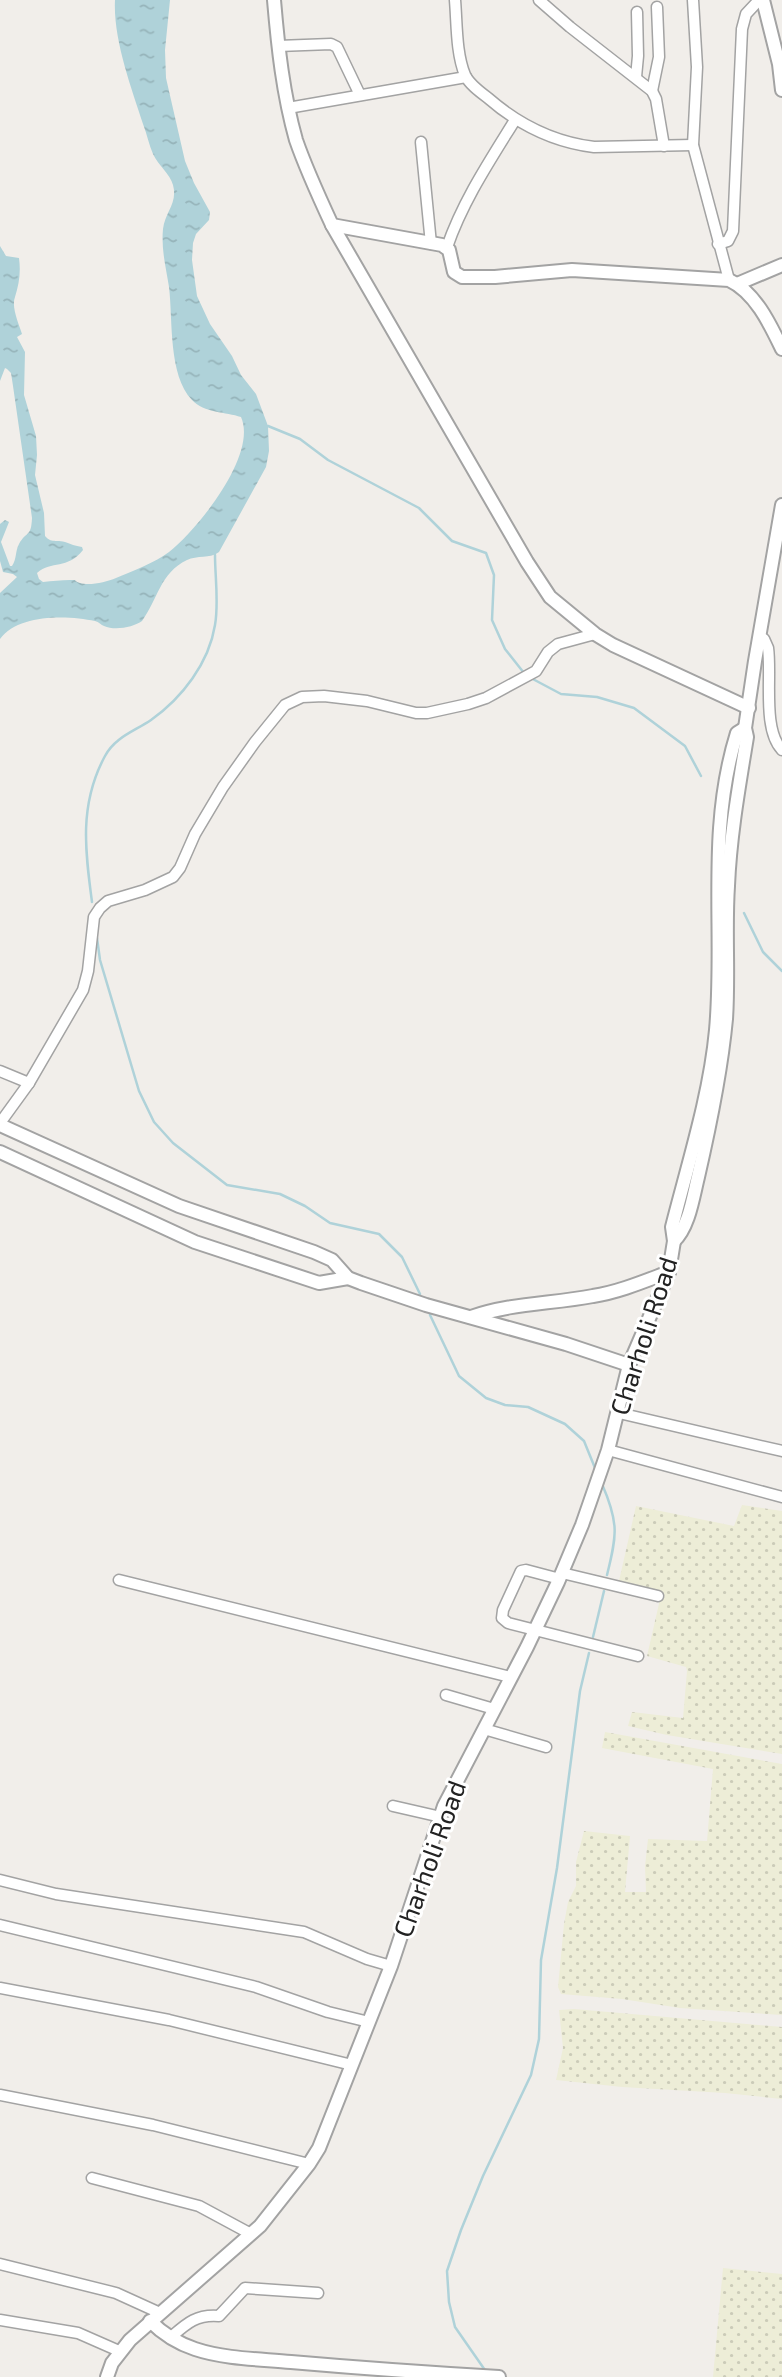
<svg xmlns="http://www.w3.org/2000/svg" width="782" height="2377" viewBox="0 0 782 2377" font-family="'Exo 2',sans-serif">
  <defs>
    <pattern id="farmland-dots" width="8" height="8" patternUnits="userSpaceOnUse" patternTransform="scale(1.75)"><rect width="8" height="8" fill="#ededd7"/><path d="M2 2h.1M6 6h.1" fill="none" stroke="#cbcbb8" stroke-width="1.8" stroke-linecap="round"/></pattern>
    <pattern id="water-ripples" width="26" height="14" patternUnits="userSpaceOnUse" patternTransform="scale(1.75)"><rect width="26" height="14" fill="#afd2d9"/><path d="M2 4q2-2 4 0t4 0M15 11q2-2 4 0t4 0" fill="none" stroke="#96b4ba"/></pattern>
  </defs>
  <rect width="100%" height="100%" fill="#f1eeea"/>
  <g fill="url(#farmland-dots)">
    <path d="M742,1505l40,6v243l-115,-19 -39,-9 4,-14 51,6 4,-47 -1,-4 -39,-11 14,-61 -42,-14 17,-75 98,20z"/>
    <path d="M605,1732l177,32v251l-102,-7 -58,-9 -61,-5 -3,-7 6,-63 4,-22 8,-16v-24l8,-31 46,5 -5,56h21l-1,-26 3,-27 59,2 6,-72 -111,-21z"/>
    <path d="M574,2009l208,18v72l-57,-6 -103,-6 -66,-7 7,-32 -4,-38z"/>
    <path d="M723,2268l59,6v103h-69z"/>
  </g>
  <path fill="url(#water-ripples)" d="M115,0h55l-5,50 1,28 19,83 9,22 16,29 -1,8 -13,14 -3,9 -1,17 5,36 13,28 22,32 9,19 15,19 12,32 1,25 -3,16 -47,85c-9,7 -22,3 -32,8 -27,13 -29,39 -45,61 -8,6 -27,10 -38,5 -3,-1 -5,-4 -9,-5 -28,-6 -77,-7 -95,18v-46l17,-16 -4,-3 -10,-2 -3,-11v-37l5,-4 4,2 -8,20 9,24h2c5,-7 3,-15 7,-22 8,-14 12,-6 13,-26l-19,-132 -2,-13 -4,-4 -2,-1 -5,13v-135l6,10 13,2c2,15 0,26 -4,39 -4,10 4,27 7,37l-5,3 8,15 -1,43 12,41 1,19 -2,20 9,38 1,23c7,8 11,3 20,6 6,2 10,4 17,5l1,3c-16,20 -31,10 -46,23l2,6 4,3c9,-1 18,-2 27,-2 10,0 1,0 10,3 10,3 26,-1 36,-5 15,-6 40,-16 53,-26 28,-22 89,-97 72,-135 -15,-5 -37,-4 -49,-17 -24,-25 -19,-80 -23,-113 -3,-19 -8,-38 -6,-58 2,-17 15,-26 10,-44 -3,-11 -15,-20 -20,-31 -4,-9 -6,-20 -10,-30 -12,-37 -30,-85 -28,-124z"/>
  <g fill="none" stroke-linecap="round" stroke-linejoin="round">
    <g stroke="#afd2d9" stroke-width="2.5">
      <path d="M268,426l32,13 28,21 91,48 33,33 34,12 8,22 -2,45 13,29 19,24"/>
      <path d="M529,677l32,17 36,3 37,11 51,38 16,30"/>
      <path d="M92,902c-7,-52 -13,-98 13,-146 10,-19 30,-25 46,-36 31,-22 58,-57 64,-95 4,-22 0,-48 0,-70"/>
      <path d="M744,913l19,39 19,19"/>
      <path d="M97,938l3,22 39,131 15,31 19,21 54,42 53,9 25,12 25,17 49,11 23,23 18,37"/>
      <path d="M430,1315l29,61 27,22 19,7 23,2 37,17 19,17 11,27"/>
      <path d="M602,1484c17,39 15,51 5,91"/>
      <path d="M593,1637l11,-46"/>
      <path d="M487,2373l-32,-46 -6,-25 -2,-31 14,-41 22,-54 48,-101 8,-36 2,-79 16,-92 23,-177 9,-38"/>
    </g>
    <defs>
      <g id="minor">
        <path d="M455,0c2,24 1,53 10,75 4,9 15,17 23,23 31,27 65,44 106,49l99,-2"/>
        <path d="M539,0l31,27 82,64 4,8 8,47"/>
        <path d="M693,0l4,67 -4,78 36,135"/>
        <path d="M278,46l53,-2 6,3 23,48"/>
        <path d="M636,77l2,-21 -1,-44"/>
        <path d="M652,91l7,-34 -2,-50"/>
        <path d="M288,108l178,-31"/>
        <path d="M421,142l10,102"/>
        <path d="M718,244l10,-3 5,-10 9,-202 4,-15 13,-14"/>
        <path d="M447,247c16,-46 42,-85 68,-127"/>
        <path d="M759,636l5,3 4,9c4,28 -6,81 14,102"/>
        <path d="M0,1071l29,12"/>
        <path d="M0,1123l29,-40 54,-93 5,-19 6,-54 6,-9 8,-7 37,-11 28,-13 7,-9 15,-34 28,-47 32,-45 30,-37 17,-8 22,-1 43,5 49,12h11l41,-9 18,-6 50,-27 12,-19 10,-8 37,-10"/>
        <path d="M619,1413l163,38"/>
        <path d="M608,1450l174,47"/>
        <path d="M562,1573l96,23"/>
        <path d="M560,1579l-34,-9 -5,1 -18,39 -1,8 6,5 130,33"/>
        <path d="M119,1580l391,97"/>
        <path d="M446,1695l48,14"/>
        <path d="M484,1729l62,18"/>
        <path d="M393,1806l48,11"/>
        <path d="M0,1880l56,14 248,38 63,27 24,7"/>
        <path d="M0,1925l256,62 72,25 41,10"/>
        <path d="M0,1988l169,32 183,45"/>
        <path d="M0,2095l153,30 156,39"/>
        <path d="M92,2178l107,28 52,28"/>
        <path d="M0,2264l116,29 44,20"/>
        <path d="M0,2320l78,13 41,18"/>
        <path d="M170,2338c16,-14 26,-24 49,-22l26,-28 73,5"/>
      </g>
      <g id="tertiary">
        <path d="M274,0c4,47 9,94 22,140 10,29 23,57 36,85l195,337 23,35 45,37 18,11 136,63"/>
        <path d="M763,0l16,64 3,26"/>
        <path d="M332,225l110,20 7,5 5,22 8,5h33l77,-7 157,10c26,12 41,44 53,69"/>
        <path d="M737,284l45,-19"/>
        <path d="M0,1125l179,81 135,46 18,8 16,18 13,5 65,22 140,39 63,21"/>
        <path d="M0,1152l195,90 124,41 29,-5"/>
        <path d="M674,1241c15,-14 19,-44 24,-64 12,-52 23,-104 28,-158 3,-44 -1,-89 2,-133 2,-50 11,-100 19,-149l-2,-9 10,-67 27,-156"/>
        <path d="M471,1317c40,-14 80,-13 122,-21 26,-4 52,-15 76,-24"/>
        <path d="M150,2321c13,13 27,22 45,28 30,10 64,10 96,13 69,6 139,11 208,15"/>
        <path d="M107,2377l5,-14 18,-23 130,-114 49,-62 10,-16 72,-182 53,-160 83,-159 31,-65 24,-57 26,-75 21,-85 40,-93 5,-31 -2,-14c16,-63 38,-132 44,-197 9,-100 -10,-198 21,-297l8,-5"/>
      </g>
    </defs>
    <use href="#minor" stroke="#a3a3a3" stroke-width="13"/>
    <use href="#tertiary" stroke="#a3a3a3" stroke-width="16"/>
    <use href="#minor" stroke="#fff" stroke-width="10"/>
    <use href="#tertiary" stroke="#fff" stroke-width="12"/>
  </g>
  <g text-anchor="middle" stroke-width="6" stroke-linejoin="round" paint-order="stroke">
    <g font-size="26" fill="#222" stroke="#fff">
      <text transform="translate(644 1336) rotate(-72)" y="9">Charholi Road</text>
      <text transform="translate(430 1859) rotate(-70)" y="9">Charholi Road</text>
    </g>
  </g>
</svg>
